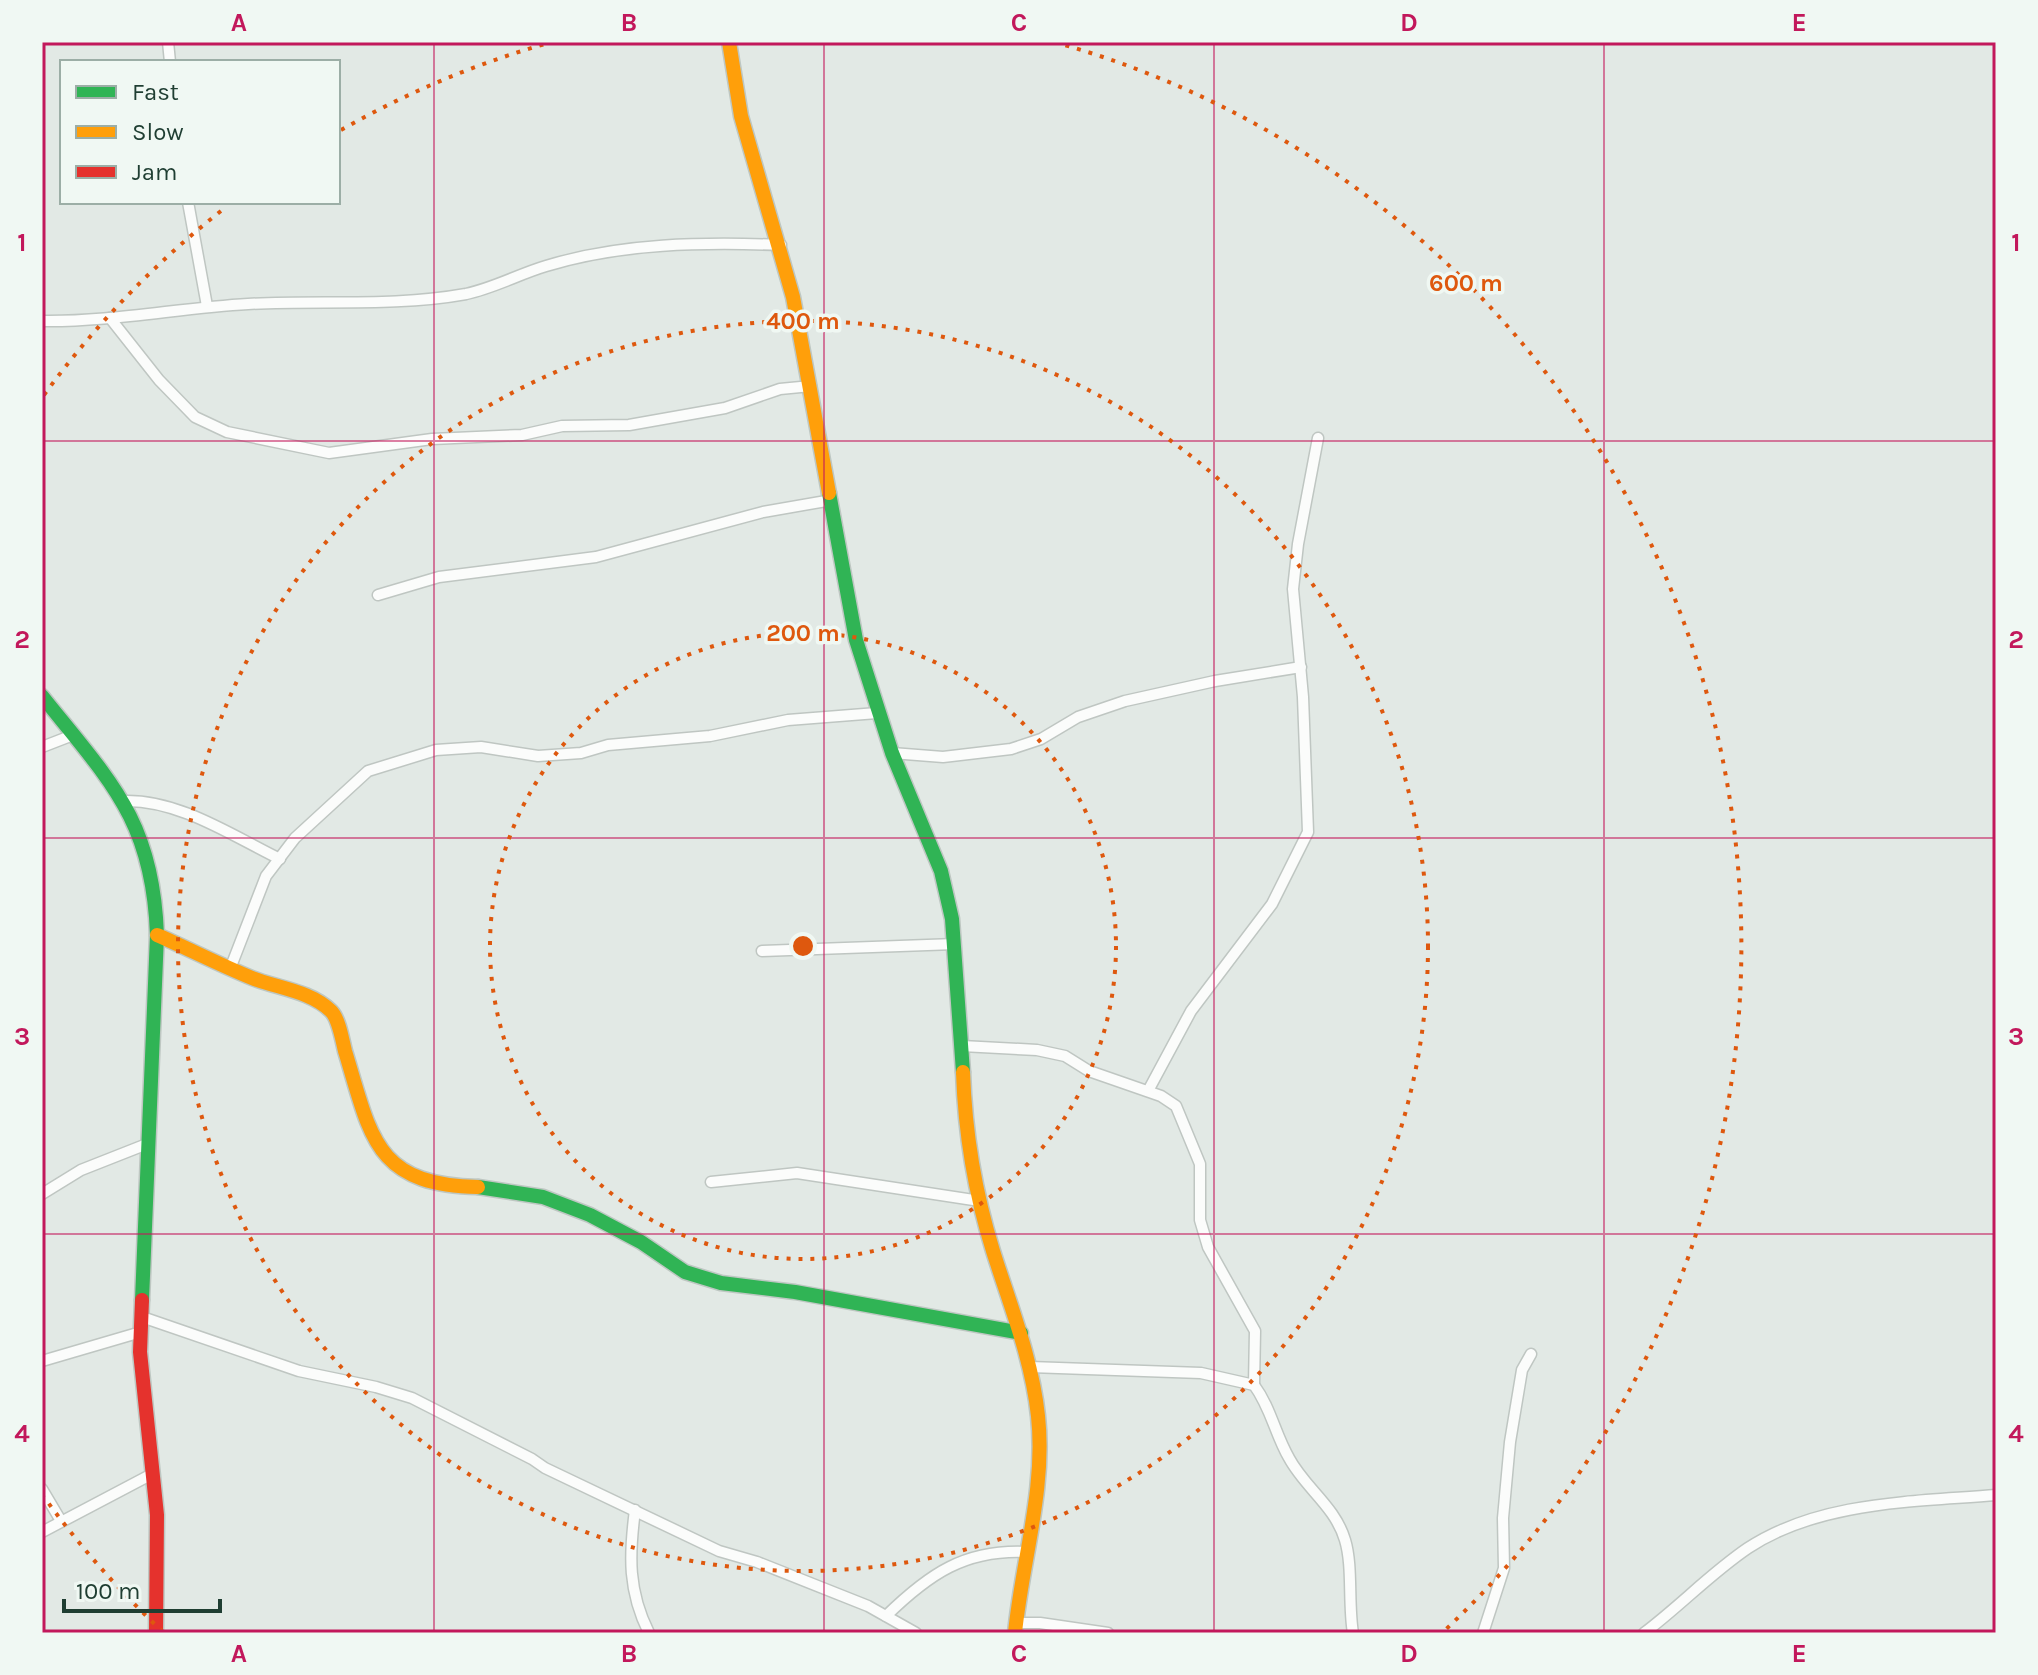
<svg xmlns="http://www.w3.org/2000/svg" width="2038" height="1675" viewBox="0 0 2038 1675" font-family="Karla,sans-serif">
  <rect width="100%" height="100%" fill="#e2e9e5"/>
  <g fill="none" stroke-linecap="round" stroke-linejoin="round">
    <defs>
      <g id="street">
        <path d="M168,42l2,20"/>
        <path d="M188,202l19,104"/>
        <path d="M110,318l49,62 36,37 32,15 102,21 103,-14 90,-4 40,-9 67,-1 96,-17 55,-19 31,-3"/>
        <path d="M42,321c69,1 137,-13 206,-17 72,-4 146,3 218,-10 28,-6 53,-20 80,-28 75,-23 157,-24 235,-21"/>
        <path d="M378,595l61,-18 157,-20 167,-45 69,-12"/>
        <path d="M42,747l31,-12"/>
        <path d="M892,753l51,4 68,-8 30,-10 37,-22 47,-16 90,-20 86,-14"/>
        <path d="M123,801c55,-2 108,34 157,58"/>
        <path d="M762,951l193,-7"/>
        <path d="M230,969l36,-93 29,-38 73,-67 68,-21 45,-3 57,9 43,-3 27,-8 102,-9 78,-16 89,-7"/>
        <path d="M962,1046l75,4 28,6 24,15 72,25 15,10 24,58v56l8,27 47,84 -1,54"/>
        <path d="M1148,1091l43,-80 81,-107 36,-72 -5,-135 -10,-108 5,-45 20,-106"/>
        <path d="M711,1182l86,-9 183,28"/>
        <path d="M42,1194l39,-24 66,-26"/>
        <path d="M142,1317l157,54 77,16 36,11 120,61 13,9 174,83 38,11 111,44 48,27"/>
        <path d="M42,1361l99,-29"/>
        <path d="M1030,1367l171,6 53,12c17,23 21,49 35,73 16,30 46,48 56,82 8,26 3,64 8,93"/>
        <path d="M42,1489l19,32"/>
        <path d="M635,1510c-6,46 -7,81 14,123"/>
        <path d="M42,1532l112,-59"/>
        <path d="M886,1616c43,-42 79,-67 141,-64"/>
        <path d="M1016,1623h24l68,10"/>
        <path d="M1483,1633l21,-65 -1,-50 7,-76 12,-72 9,-16"/>
        <path d="M1644,1633c36,-27 67,-60 104,-85 72,-47 165,-46 248,-53"/>
      </g>
      <g id="fast">
        <path d="M829,493l27,147 36,113 49,118 11,48 11,153"/>
        <path d="M42,696c68,85 111,124 115,239l-15,365"/>
        <path d="M478,1187l65,10 47,18 51,27 44,30 36,11 74,9 226,41"/>
      </g>
      <g id="slow">
        <path d="M729,42l12,74 52,181 36,196"/>
        <path d="M157,935c32,14 63,30 95,43 25,10 59,13 79,33 8,8 11,28 14,40 26,85 29,134 133,136"/>
        <path d="M963,1072c2,61 12,121 30,179 17,54 39,108 45,165 8,73 -16,145 -23,217"/>
      </g>
      <path id="jam" d="M142,1300l-2,52 17,163 -1,118"/>
    </defs>
    <use href="#street" stroke="#bfc6c2" stroke-width="13"/>
    <use href="#fast" stroke="#bec7c2" stroke-width="17"/>
    <use href="#slow" stroke="#bec7c2" stroke-width="17"/>
    <use href="#jam" stroke="#bec7c2" stroke-width="17"/>
    <use href="#street" stroke="#fbfcfb" stroke-width="10"/>
    <use href="#fast" stroke="#30b455" stroke-width="14"/>
    <use href="#slow" stroke="#ff9f0a" stroke-width="14"/>
    <use href="#jam" stroke="#e5322d" stroke-width="14"/>
  </g>
  <path fill="none" stroke="#c2185b" stroke-width="2" stroke-opacity="0.55" d="M434,42v1591M824,42v1591M1214,42v1591M1604,42v1591M42,441h1954M42,838h1954M42,1234h1954"/>
  <g fill="none" stroke="#de580e" stroke-width="4" stroke-dasharray="4 8">
    <circle cx="803" cy="946" r="313"/>
    <circle cx="803" cy="946" r="625"/>
    <path d="M163 1632A938 938 0 0 1 44 1497M44 395A938 938 0 0 1 226 207M341 130A938 938 0 0 1 552 42M1054 42A938 938 0 0 1 1443 1632"/>
  </g>
  <circle cx="803" cy="946" r="12" fill="#de580e" stroke="#f0f8f3" stroke-width="4"/>
  <g font-size="24" text-anchor="middle" font-weight="bold" fill="#de580e" stroke="#f0f8f3" stroke-width="7" stroke-linejoin="round" paint-order="stroke">
    <text x="1466" y="291">600 m</text>
    <text x="803" y="329">400 m</text>
    <text x="803" y="641">200 m</text>
  </g>
  <rect width="2038" height="1675" fill="none" stroke="#f0f8f3" stroke-width="88"/>
  <rect x="60" y="60" width="280" height="144" fill="#f0f8f3" stroke="#9caea6" stroke-width="2"/>
  <rect x="76" y="86" width="40" height="12" fill="#30b455" stroke="#9caea6" stroke-width="2"/>
  <text x="132" y="100" font-size="24" fill="#1f3e32">Fast</text>
  <rect x="76" y="126" width="40" height="12" fill="#ff9f0a" stroke="#9caea6" stroke-width="2"/>
  <text x="132" y="140" font-size="24" fill="#1f3e32">Slow</text>
  <rect x="76" y="166" width="40" height="12" fill="#e5322d" stroke="#9caea6" stroke-width="2"/>
  <text x="132" y="180" font-size="24" fill="#1f3e32">Jam</text>
  <path d="M64 1599v12h156v-12" fill="none" stroke="#1f3e32" stroke-width="4"/>
  <text x="76" y="1599" font-size="24" fill="#1f3e32" stroke="#f0f8f3" stroke-width="6" paint-order="stroke">100 m</text>
  <rect x="44" y="44" width="1950" height="1587" fill="none" stroke="#c2185b" stroke-width="3"/>
  <g font-size="26" text-anchor="middle" font-weight="bold" fill="#c2185b">
    <text x="239" y="31">A</text>
    <text x="629" y="31">B</text>
    <text x="1019" y="31">C</text>
    <text x="1409" y="31">D</text>
    <text x="1799" y="31">E</text>
    <text x="22" y="251">1</text>
    <text x="2016" y="251">1</text>
    <text x="22" y="648">2</text>
    <text x="2016" y="648">2</text>
    <text x="22" y="1045">3</text>
    <text x="2016" y="1045">3</text>
    <text x="22" y="1442">4</text>
    <text x="2016" y="1442">4</text>
    <text x="239" y="1662">A</text>
    <text x="629" y="1662">B</text>
    <text x="1019" y="1662">C</text>
    <text x="1409" y="1662">D</text>
    <text x="1799" y="1662">E</text>
  </g>
</svg>
